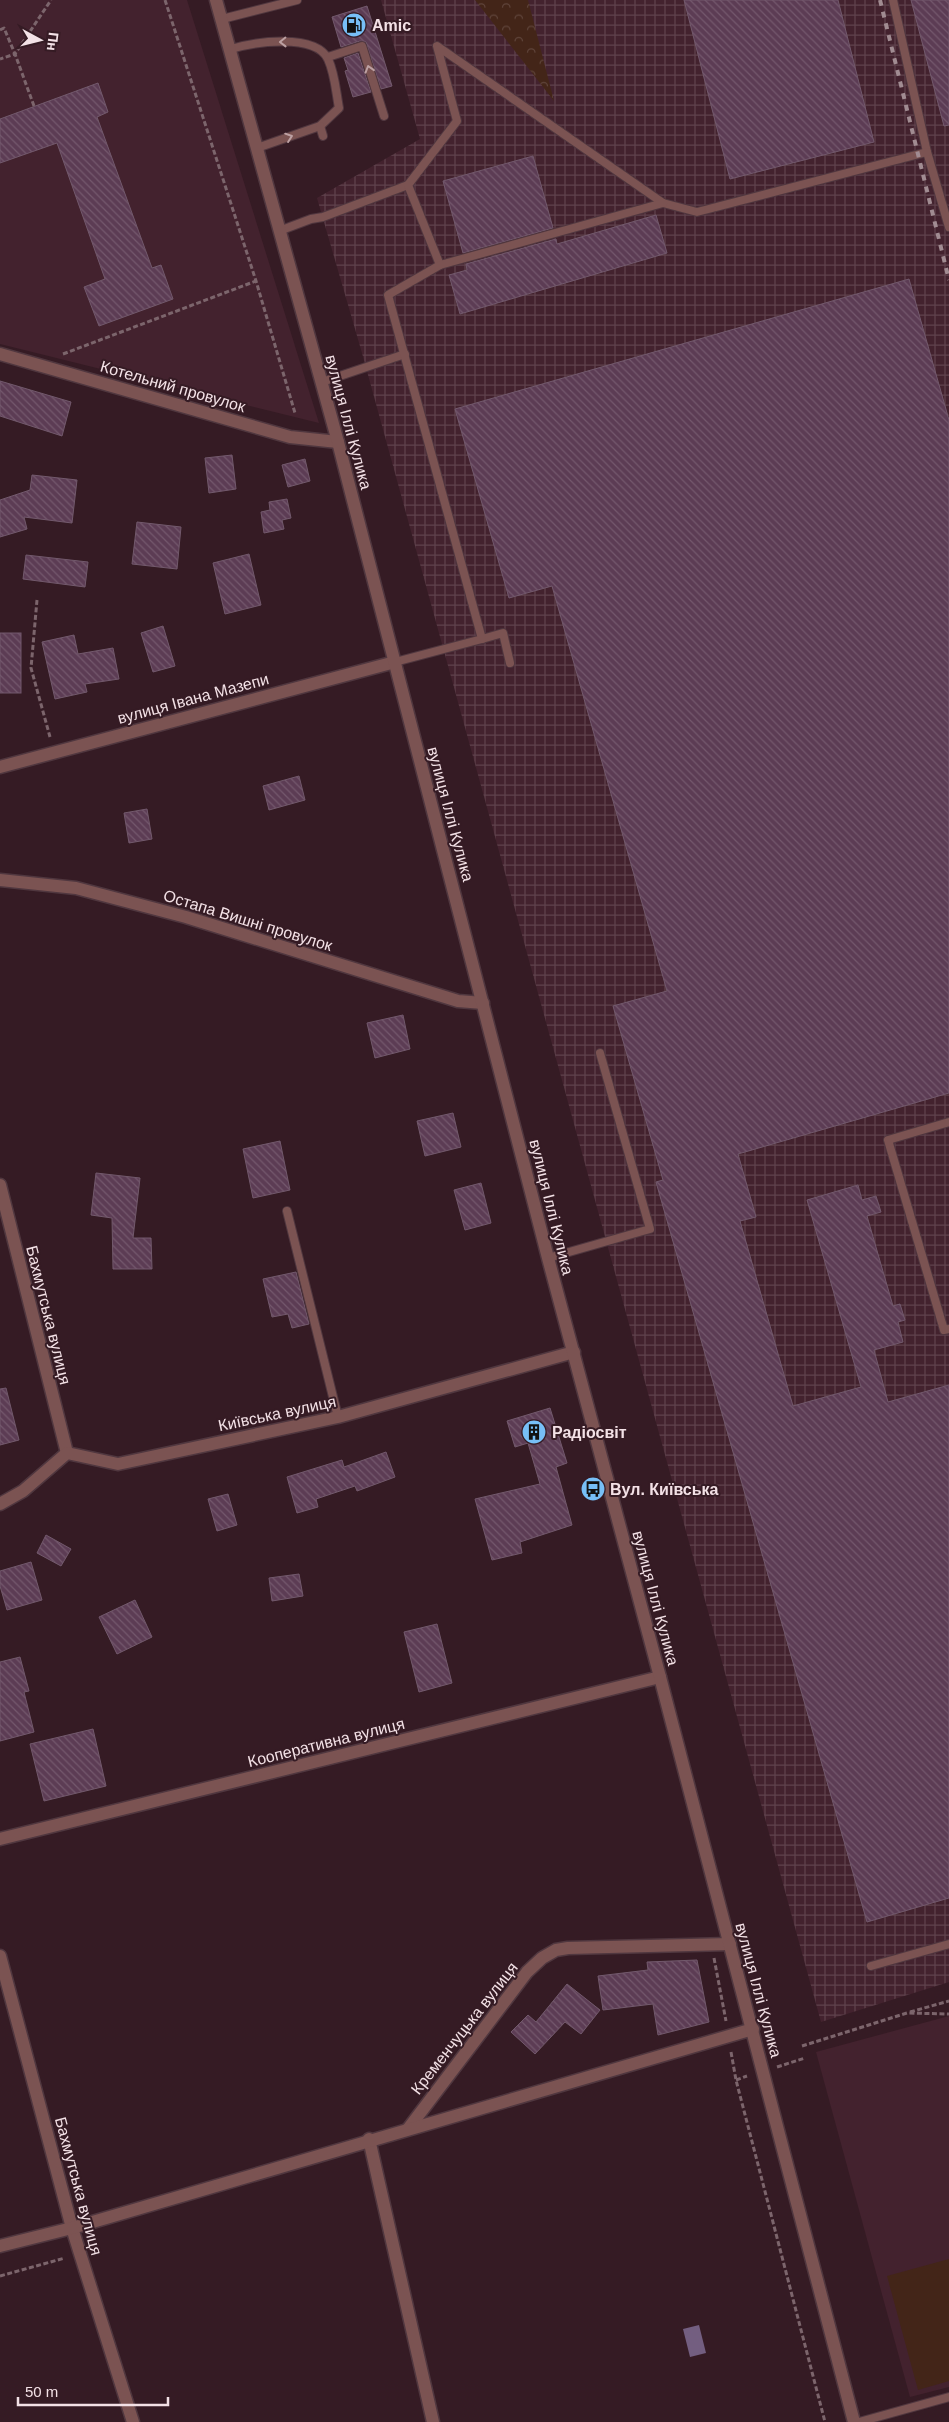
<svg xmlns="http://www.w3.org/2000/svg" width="949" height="2422" viewBox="0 0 949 2422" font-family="Helvetica,sans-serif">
  <defs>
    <pattern id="industrial-grid" width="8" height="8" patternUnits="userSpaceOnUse" patternTransform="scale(1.25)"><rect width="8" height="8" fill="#43222e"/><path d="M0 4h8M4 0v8" fill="none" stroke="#5f424c"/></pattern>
    <pattern id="forest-crowns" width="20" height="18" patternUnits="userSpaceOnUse" patternTransform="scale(1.25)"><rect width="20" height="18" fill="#432518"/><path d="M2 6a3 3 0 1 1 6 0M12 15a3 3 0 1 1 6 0" fill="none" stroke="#5f443a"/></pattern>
    <pattern id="building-back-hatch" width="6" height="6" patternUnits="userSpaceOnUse" patternTransform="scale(1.25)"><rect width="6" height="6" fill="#5c3c54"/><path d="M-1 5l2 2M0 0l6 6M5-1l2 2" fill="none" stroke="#74586d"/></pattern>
  </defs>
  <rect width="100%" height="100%" fill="#351b24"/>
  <g fill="#43222e">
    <path d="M0,0h187l132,423 -319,-79z"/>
    <path d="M949,2016v371l-39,10 -94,-345z"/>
  </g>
  <path fill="url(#industrial-grid)" d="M381,0h568v1982l-128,40 -459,-1669 -45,-155 103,-59z"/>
  <path fill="url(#forest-crowns)" d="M475,0h53l26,101z"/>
  <path fill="#432518" d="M949,2259v122l-31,9 -31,-114z"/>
  <path fill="#735e80" d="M699,2325l7,28 -16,4 -7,-28z"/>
  <g fill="url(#building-back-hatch)" stroke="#72596c">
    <path d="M684,0h154l36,142 -144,37z"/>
    <path d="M911,0h38v125l-5,1z"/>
    <path d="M367,6l25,80 -11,3 -15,-47 -6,-1 -19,6 -9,-30z"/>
    <path d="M358,53l13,39 -18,5 -8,-26 3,-1 -4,-12z"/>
    <path d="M98,83l10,29 -11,5 55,151 9,-3 12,34 -74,27 -15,-39 21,-8 -48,-136 -57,20v-44z"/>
    <path d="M533,156l20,72 -90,25 -20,-72z"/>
    <path d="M656,215l11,38 -207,61 -11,-39 18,-5 -1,-6 90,-25 1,5z"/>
    <path d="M909,279l40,141v673l-211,61 18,63 -16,4 53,185 68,-19 -54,-187 51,-15 4,15 14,-4 5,16 -14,4 26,90 7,-2 5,16 -7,2 5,20 -29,8 14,52 61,-17v513l-82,24 -211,-740 7,-2 -50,-174 54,-15 -115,-405 -43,12 -54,-189z"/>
    <path d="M0,381l71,21 -9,34 -62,-20z"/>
    <path d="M232,455l4,34 -27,4 -4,-35z"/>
    <path d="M305,459l5,22 -22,6 -6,-22z"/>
    <path d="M32,475l45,5 -5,43 -48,-6 3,12 -27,8v-37l30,-10z"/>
    <path d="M287,499l4,19 -9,2 2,9 -20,4 -3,-21 9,-2 -1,-8z"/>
    <path d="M137,522l44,5 -4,42 -45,-5z"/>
    <path d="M249,554l12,51 -36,9 -12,-51z"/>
    <path d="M26,555l62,7 -3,25 -62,-8z"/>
    <path d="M163,626l12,40 -22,6 -12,-39z"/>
    <rect x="0" y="633" width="21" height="60"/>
    <path d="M74,635l4,19 35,-6 6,31 -34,5 2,8 -32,7 -13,-57z"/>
    <path d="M299,776l6,24 -36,10 -6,-24z"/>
    <path d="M147,809l5,30 -23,4 -5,-30z"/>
    <path d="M403,1015l7,34 -35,9 -8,-35z"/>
    <path d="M453,1113l8,34 -36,9 -8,-35z"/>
    <path d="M280,1141l10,49 -37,8 -10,-49z"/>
    <path d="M96,1173l44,5 -7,60h18l1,31h-39l-1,-51 -21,-3z"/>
    <path d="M481,1183l10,40 -26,7 -11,-40z"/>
    <path d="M296,1272l13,52 -17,4 -4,-14 -16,3 -9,-38z"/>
    <path d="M6,1388l13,52 -19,5v-56z"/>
    <path d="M550,1408l17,55 -11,4 16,58 -52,17 2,11 -30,7 -17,-61 65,-15 -12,-41 -13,4 -8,-26z"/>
    <path d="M386,1452l9,25 -38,14 -2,-5 -39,13 2,8 -21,6 -10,-36 55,-17 2,7z"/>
    <path d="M228,1494l9,31 -20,6 -9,-32z"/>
    <path d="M46,1535l25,14 -10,17 -24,-13z"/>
    <path d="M31,1562l11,38 -35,10 -7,-24v-15z"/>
    <path d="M299,1574l4,22 -31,5 -3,-23z"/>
    <path d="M135,1600l17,37 -35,17 -18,-37z"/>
    <path d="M437,1624l15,59 -33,9 -15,-60z"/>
    <path d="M20,1657l9,34 -5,1 10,40 -34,9v-79z"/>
    <path d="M93,1729l13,57 -62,15 -14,-57z"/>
    <path d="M697,1960l12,62 -51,13 -5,-31 -50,6 -5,-34 50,-6 -1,-8z"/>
    <path d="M567,1984l33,26 -19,24 -16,-12 -30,32 -24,-22 17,-17 8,7z"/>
  </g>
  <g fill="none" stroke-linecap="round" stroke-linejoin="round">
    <defs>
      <g id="service">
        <path d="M893,0l34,152 22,75"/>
        <path d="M222,19l75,-19"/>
        <path d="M231,49c23,-7 84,-16 97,10 7,15 8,33 11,49l-19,18 -63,22"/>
        <path d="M328,57l34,-11 22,70"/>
        <path d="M320,126l3,10"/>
        <path d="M279,231l32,-12 12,-2 85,-32"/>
        <path d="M440,265l-32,-80 49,-64 -20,-75 226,157 34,9 230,-60"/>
        <path d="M322,382l83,-28"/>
        <path d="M482,639l21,-6 7,30"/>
        <path d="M395,662l87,-23 -94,-344 52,-30 223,-62"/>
        <path d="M949,1122l-61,18 56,190 5,-1"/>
        <path d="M287,1211l51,206"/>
        <path d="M548,1258l102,-29 -50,-176"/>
        <path d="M871,1966l78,-22"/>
        <path d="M859,2422l90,-25"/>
      </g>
      <g id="minor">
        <path d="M0,354l290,83 48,5"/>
        <path d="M0,767l395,-105"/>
        <path d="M0,880l76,8 110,29 272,84 25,2"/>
        <path d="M0,1185l67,268"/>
        <path d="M0,1504l23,-13 44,-38 51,11 220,-47 236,-65"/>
        <path d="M0,1839l660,-162"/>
        <path d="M0,1956l72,272 61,194"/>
        <path d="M408,2129l119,-157 15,-14 14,-8 12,-2 162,-4"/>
        <path d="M369,2139l64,283"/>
        <path d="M0,2246l72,-18 681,-199"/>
      </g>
      <path id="tertiary" d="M216,0l122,442 210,816 112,419 194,745"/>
    </defs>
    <use href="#service" stroke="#50373f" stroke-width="10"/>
    <use href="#minor" stroke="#50373f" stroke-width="15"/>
    <use href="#tertiary" stroke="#50373f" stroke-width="15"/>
    <g stroke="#7c656c" stroke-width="3" stroke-dasharray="5 2.5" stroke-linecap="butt">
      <path d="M165,0l91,281 39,132"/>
      <path d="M0,30l4,-2 11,26 -15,5"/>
      <path d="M34,106l-19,-52 36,-54"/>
      <path d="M63,354l193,-73"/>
      <path d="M37,600l-6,68 19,69"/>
      <path d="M714,1958l12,63"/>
      <path d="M910,2012l39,-11"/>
      <path d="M802,2046l105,-33 42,1"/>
      <path d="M731,2052l5,28 89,342"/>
      <path d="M777,2067l28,-9"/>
      <path d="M736,2080l11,-4"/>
      <path d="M0,2276l65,-18"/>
    </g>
    <use href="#service" stroke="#7b5352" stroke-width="8"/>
    <use href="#minor" stroke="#7b5352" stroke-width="12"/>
    <use href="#tertiary" stroke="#7b5352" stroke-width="12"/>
    <path stroke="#a18c92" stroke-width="4" stroke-dasharray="6 6" stroke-linecap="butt" d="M880,0l69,280"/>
  </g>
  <defs><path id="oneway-chevron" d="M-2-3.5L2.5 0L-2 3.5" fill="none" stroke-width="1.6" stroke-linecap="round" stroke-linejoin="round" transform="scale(1.25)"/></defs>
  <g stroke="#bda1a3">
    <use href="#oneway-chevron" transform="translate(283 42) rotate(179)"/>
    <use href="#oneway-chevron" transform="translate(369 69) rotate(-107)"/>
    <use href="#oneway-chevron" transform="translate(289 137) rotate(-19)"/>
  </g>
  <defs>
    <symbol id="fuel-disc" viewBox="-11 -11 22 22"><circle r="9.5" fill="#77bff7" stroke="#351b24"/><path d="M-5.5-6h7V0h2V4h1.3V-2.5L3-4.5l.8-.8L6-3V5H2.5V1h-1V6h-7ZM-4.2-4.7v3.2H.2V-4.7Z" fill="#111"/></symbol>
    <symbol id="building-disc" viewBox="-11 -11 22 22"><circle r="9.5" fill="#77bff7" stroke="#351b24"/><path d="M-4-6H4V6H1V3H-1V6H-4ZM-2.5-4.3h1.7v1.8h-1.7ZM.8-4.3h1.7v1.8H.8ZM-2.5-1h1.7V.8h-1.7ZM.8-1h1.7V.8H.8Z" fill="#111"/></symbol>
    <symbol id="bus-disc" viewBox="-11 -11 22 22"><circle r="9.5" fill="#77bff7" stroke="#351b24"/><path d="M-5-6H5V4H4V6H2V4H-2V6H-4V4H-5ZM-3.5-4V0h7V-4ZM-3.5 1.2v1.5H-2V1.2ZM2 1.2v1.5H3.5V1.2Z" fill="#111"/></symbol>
  </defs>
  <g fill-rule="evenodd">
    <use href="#fuel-disc" x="340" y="11" width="28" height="28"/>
    <use href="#building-disc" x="520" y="1418" width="28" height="28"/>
    <use href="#bus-disc" x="579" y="1475" width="28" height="28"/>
  </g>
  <g text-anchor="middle" stroke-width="4" stroke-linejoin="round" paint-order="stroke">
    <g font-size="16" font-weight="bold" fill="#f3e1e6" stroke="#351b24" text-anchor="start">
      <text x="372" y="31">Amic</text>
      <text x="552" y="1438">Радіосвіт</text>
      <text x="610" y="1495">Вул. Київська</text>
    </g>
    <g font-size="16" fill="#f3e1e6" stroke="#351b24">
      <text transform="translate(173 386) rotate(16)" y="6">Котельний провулок</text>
      <text transform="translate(349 422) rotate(75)" y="6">вулиця Іллі Кулика</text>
      <text transform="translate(193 698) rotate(-15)" y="6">вулиця Івана Мазепи</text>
      <text transform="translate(451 814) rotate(75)" y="6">вулиця Іллі Кулика</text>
      <text transform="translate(248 920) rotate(17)" y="6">Остапа Вишні провулок</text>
      <text transform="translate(552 1207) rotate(76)" y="6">вулиця Іллі Кулика</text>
      <text transform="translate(49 1315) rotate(76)" y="6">Бахмутська вулиця</text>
      <text transform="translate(277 1413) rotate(-12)" y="6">Київська вулиця</text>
      <text transform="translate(656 1598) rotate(75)" y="6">вулиця Іллі Кулика</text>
      <text transform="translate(326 1742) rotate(-14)" y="6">Кооперативна вулиця</text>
      <text transform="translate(759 1990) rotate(75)" y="6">вулиця Іллі Кулика</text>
      <text transform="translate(464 2028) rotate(-52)" y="6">Кременчуцька вулиця</text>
      <text transform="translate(79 2186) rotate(75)" y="6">Бахмутська вулиця</text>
    </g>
  </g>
  <g transform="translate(40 40) rotate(97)" stroke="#351b24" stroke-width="4" paint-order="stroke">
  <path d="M0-4L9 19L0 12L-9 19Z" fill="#f3e1e6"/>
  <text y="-8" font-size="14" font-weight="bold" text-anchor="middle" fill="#f3e1e6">Пн</text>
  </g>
  <path d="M18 2397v8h150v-8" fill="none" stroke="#f3e1e6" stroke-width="2.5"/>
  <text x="25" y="2397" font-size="15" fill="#f3e1e6" stroke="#351b24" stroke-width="4" paint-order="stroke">50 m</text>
</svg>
